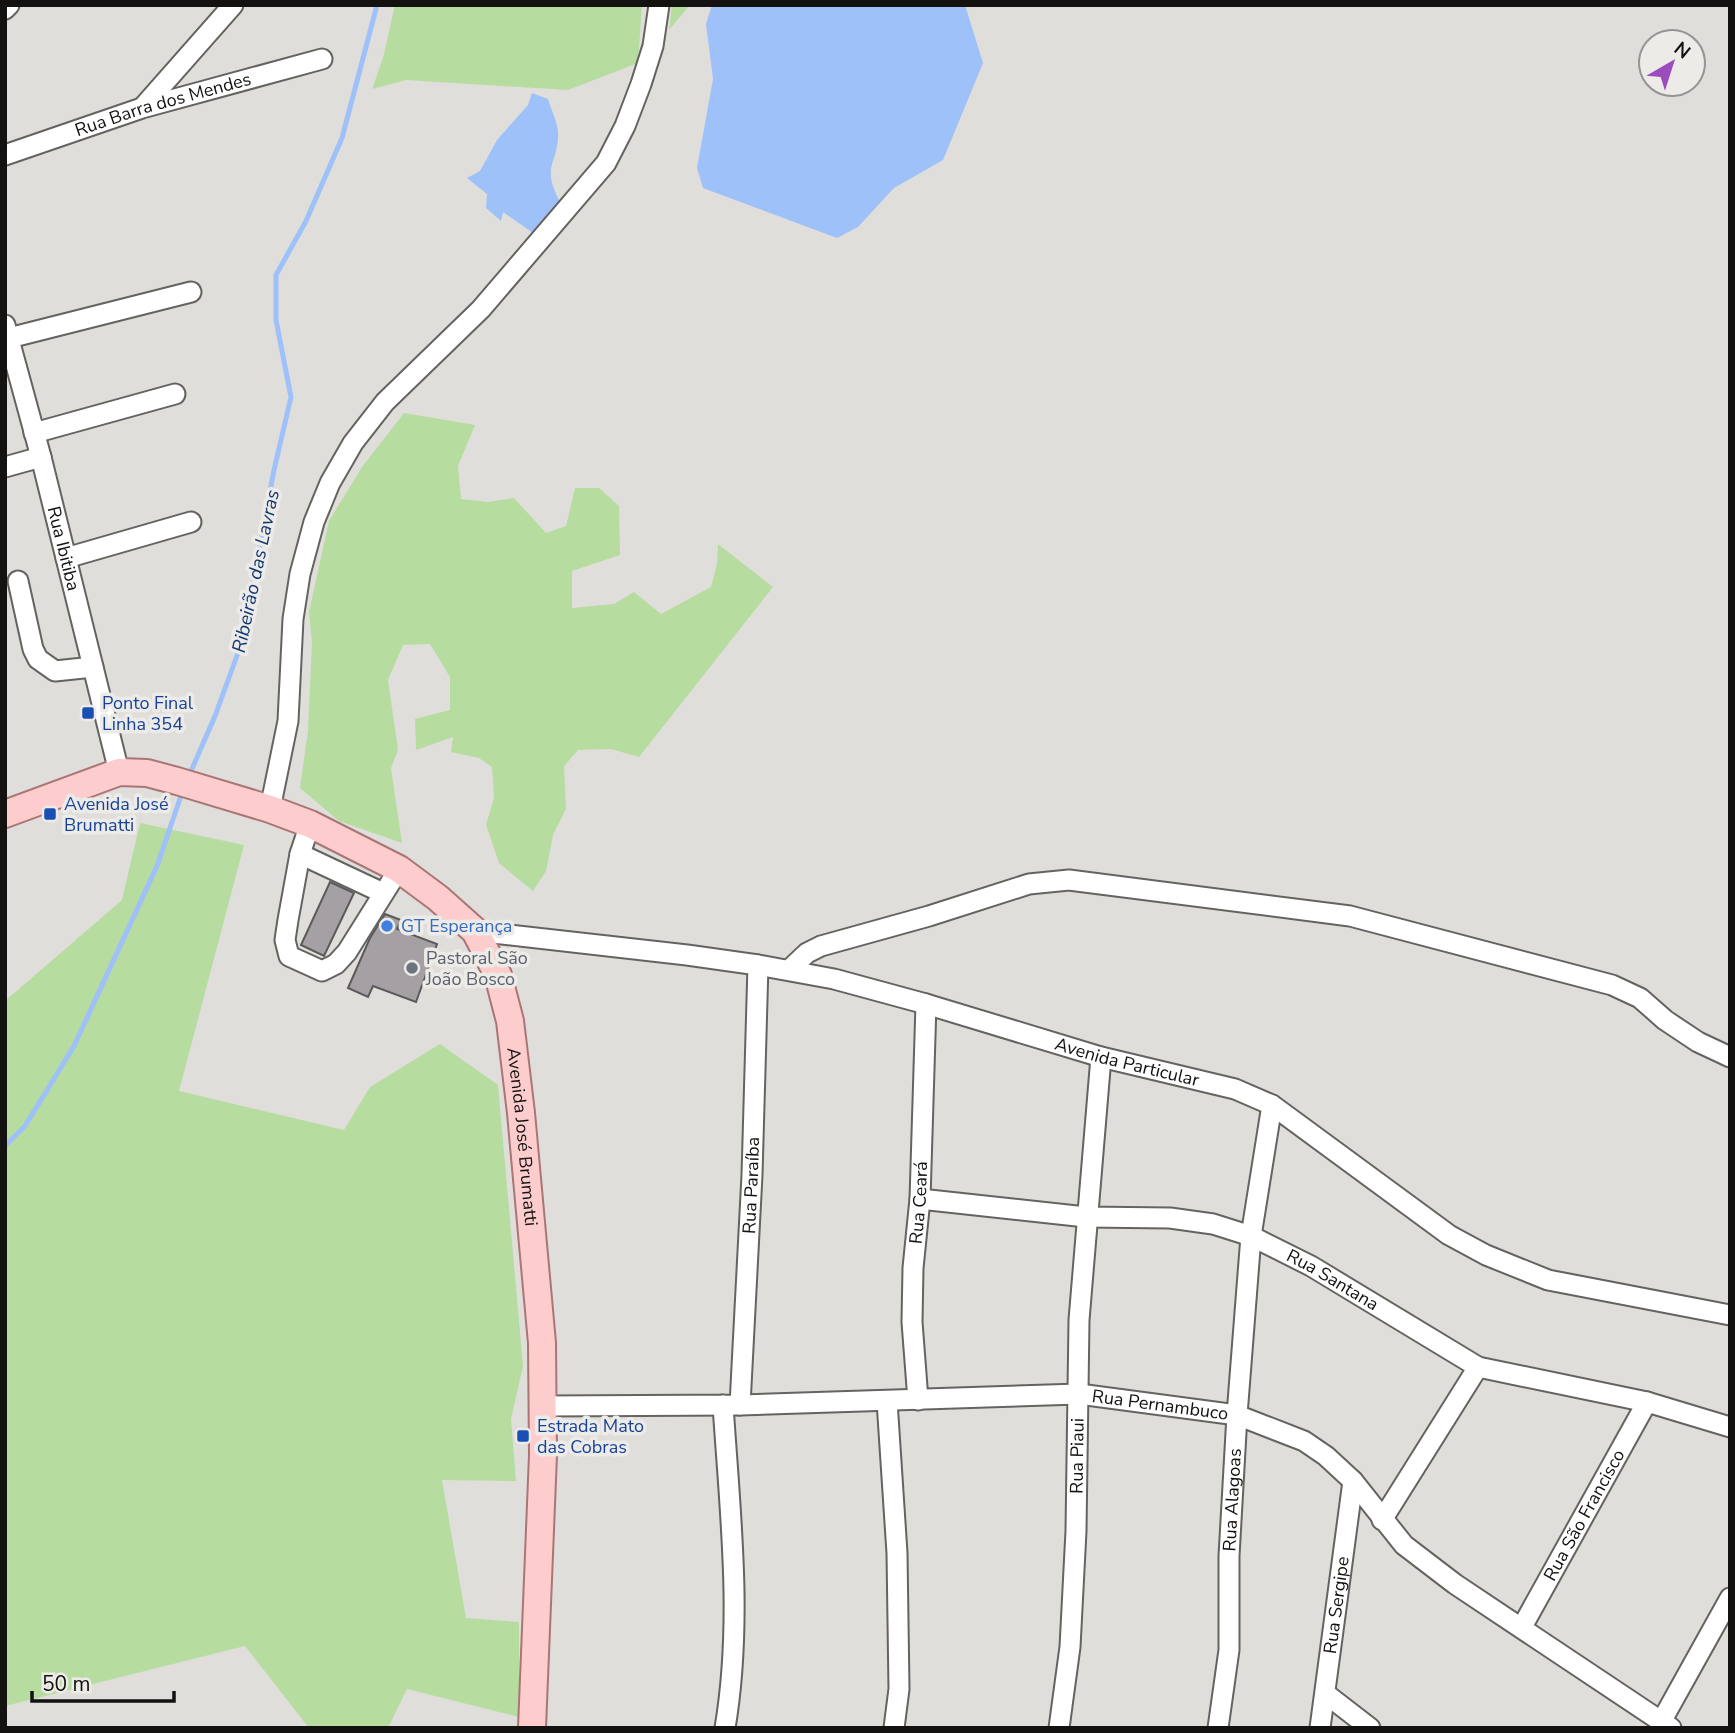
<svg xmlns="http://www.w3.org/2000/svg" width="1735" height="1733" viewBox="0 0 1735 1733" font-family="'Nunito Sans',sans-serif">
<rect width="100%" height="100%" fill="#e0dedb"/>
<g fill="#b6dca0">
<polygon points="395,5 642,5 638,63 568,90 406,80 372,89 383,58"/>
<polygon points="672,5 690,5 669,30"/>
<polygon points="404,413 475,425 458,466 461,499 488,502 514,498 546,533 566,526 575,488 599,488 619,506 620,555 572,571 572,608 614,604 634,592 661,614 711,587 717,564 718,544 773,587 639,757 611,749 578,750 564,766 566,809 553,835 546,871 533,891 499,863 486,825 494,798 492,767 479,758 451,752 453,737 416,750 415,719 450,710 450,677 430,644 403,645 388,680 398,750 391,768 402,843 339,821 300,788 308,731 312,642 309,612 329,521 362,467"/>
<polygon points="140,823 244,845 179,1091 344,1130 370,1087 440,1044 498,1085 523,1366 511,1419 516,1481 442,1480 466,1618 519,1622 519,1717 407,1689 388,1728 309,1728 245,1646 5,1706 5,1001 122,900"/>
</g>
<g fill="#9dc1f8">
<polygon points="712,5 965,5 983,63 943,160 894,188 858,227 837,238 703,188 697,168 713,79 706,24"/>
<path d="M532,93L548,99C551,109 557,121 558,132C559,165 540,164 560,202L533,233L503,212L501,221L486,208L487,194L467,178L480,171L497,140L528,105Z"/>
</g>
<g fill="none" stroke-linecap="round" stroke-linejoin="round">
<g stroke="#9dc1f8" stroke-width="5">
<polyline points="188,778 215,716 242,642 274,470 291,397 276,320 276,275 306,221 342,138 377,5"/>
<polyline points="5,1146 25,1126 74,1046 157,866 183,790"/>
</g>
</g>
<g fill="#a4a0a3" stroke="#5c595b" stroke-width="2">
<polygon points="330,882 354,893 324,956 301,945"/>
<polygon points="385,914 401,920 397,929 437,944 416,1002 373,986 368,997 348,988 370,938"/>
</g>
<g fill="none" stroke-linecap="round" stroke-linejoin="round">
<g stroke="#656360" stroke-width="23">
<g id="minor">
<polyline points="5,9 9,5"/>
<polyline points="143,107 233,5"/>
<path id="s1" d="M5,155L142,108L322,59"/>
<path id="s2" d="M5,325L41,457L119,772"/>
<polyline points="9,338 191,292"/>
<polyline points="34,433 175,394"/>
<polyline points="5,467 41,457"/>
<polyline points="66,558 191,522"/>
<polyline points="18,581 33,649 38,659 55,671 93,667"/>
<polyline points="270,809 288,721 293,619 300,574 314,522 330,483 353,443 385,402 481,309 606,163 625,126 641,84 653,46 659,5"/>
<polyline points="310,824 300,854 288,920 285,940 289,956 322,971 336,964 347,952 399,869"/>
<polyline points="300,854 383,893"/>
<path id="s3" d="M475,931L687,955L758,965L834,979L926,1004L1101,1057L1235,1089L1272,1105L1449,1235L1486,1255L1548,1280L1730,1315"/>
<polyline points="789,970 807,953 821,946 929,916 1029,884 1069,880 1350,916 1612,985 1640,998 1665,1020 1698,1042 1730,1057"/>
<path id="s4" d="M920,1199L1086,1217L1170,1218L1213,1224L1251,1236L1311,1266L1478,1367L1647,1402L1730,1427"/>
<path id="s5" d="M918,1400L912,1322L913,1268L920,1199L926,1004"/>
<polyline points="887,1401 897,1553 899,1689 894,1728"/>
<path d="M723,1405C730,1513 743,1621 725,1728"/>
<path id="s6" d="M740,1405L752,1175L758,965"/>
<path id="s7" d="M543,1406L740,1405L1079,1394L1237,1415L1304,1441L1326,1456L1353,1481L1404,1545L1455,1584L1671,1728"/>
<polyline points="1382,1520 1478,1367"/>
<path id="s8" d="M1522,1627L1647,1402"/>
<polyline points="1326,1694 1370,1728"/>
<polyline points="1661,1722 1730,1598"/>
<path id="s9" d="M1059,1728L1070,1647L1076,1531L1079,1320L1101,1057"/>
<path id="s10" d="M1218,1728L1229,1650V1556L1237,1415L1251,1236L1272,1105"/>
<path id="s11" d="M1320,1728L1353,1481"/>
</g>
</g>
<g stroke="#aa7575" stroke-width="30">
<g id="major">
<path id="s12" d="M5,814L119,772L147,773L177,781L270,809L310,824L399,869L438,898L475,931L498,975L510,1021L521,1113L542,1343L543,1455L532,1728"/>
</g>
</g>
<use href="#minor" stroke="#fff" stroke-width="19"/>
<use href="#major" stroke="#fdcdcd" stroke-width="26"/>
</g>
<g fill="#1a4fb4" stroke="#edebe8" stroke-width="2.5">
<rect x="81" y="706" width="14" height="14" rx="3.5"/>
<rect x="43" y="807" width="14" height="14" rx="3.5"/>
<rect x="516" y="1429" width="14" height="14" rx="3.5"/>
</g>
<circle fill="#3f7fe0" stroke="#edebe8" stroke-width="2.5" cx="387" cy="926" r="7"/>
<circle fill="#6b7280" stroke="#edebe8" stroke-width="2.5" cx="412" cy="968" r="7"/>
<g text-anchor="middle" stroke-width="7" stroke-linejoin="round" paint-order="stroke">
<g font-size="18" fill="#131211" stroke="#edebe8">
<text dy="6" stroke="none"><textPath href="#s1" startOffset="166">Rua Barra dos Mendes</textPath></text>
<text dy="6" stroke="none"><textPath href="#s2" startOffset="231">Rua Ibitiba</textPath></text>
<text dy="6" stroke="none"><textPath href="#s3" startOffset="667">Avenida Particular</textPath></text>
<text dy="6" stroke="none"><textPath href="#s12" startOffset="732">Avenida José Brumatti</textPath></text>
<text dy="6" stroke="none"><textPath href="#s6" startOffset="220">Rua Paraíba</textPath></text>
<text dy="6" stroke="none"><textPath href="#s5" startOffset="198">Rua Ceará</textPath></text>
<text dy="6" stroke="none"><textPath href="#s4" startOffset="427">Rua Santana</textPath></text>
<text dy="6" stroke="none"><textPath href="#s7" startOffset="618">Rua Pernambuco</textPath></text>
<text dy="6" stroke="none"><textPath href="#s9" startOffset="273">Rua Piaui</textPath></text>
<text dy="6" stroke="none"><textPath href="#s10" startOffset="229">Rua Alagoas</textPath></text>
<text dy="6" stroke="none"><textPath href="#s8" startOffset="128">Rua São Francisco</textPath></text>
<text dy="6" stroke="none"><textPath href="#s11" startOffset="124">Rua Sergipe</textPath></text>
</g>
<g font-size="18" fill="#164399" stroke="#edebe8" text-anchor="start">
<text x="102" y="709">Ponto Final<tspan x="102" dy="21">Linha 354</tspan></text>
<text x="64" y="810">Avenida José<tspan x="64" dy="21">Brumatti</tspan></text>
<text x="537" y="1432">Estrada Mato<tspan x="537" dy="21">das Cobras</tspan></text>
</g>
<g font-size="18" fill="#366cbe" stroke="#edebe8" text-anchor="start">
<text x="401" y="932">GT Esperança</text>
</g>
<g font-size="18" fill="#5b616d" stroke="#edebe8" text-anchor="start">
<text x="426" y="964">Pastoral São<tspan x="426" dy="21">João Bosco</tspan></text>
</g>
<g font-size="19" font-style="italic" fill="#0e3671" stroke="#edebe8">
<text transform="translate(255 571) rotate(-78)" y="7">Ribeirão das Lavras</text>
</g>
</g>
<rect width="1735" height="1733" fill="none" stroke="#131211" stroke-width="14"/>
<g transform="translate(1672 63) rotate(39)"><circle r="33" fill="#edebe8" stroke="#969492" stroke-width="2"/>
<path d="M0-5L12 26L0 18L-12 26Z" fill="#9b4dbe"/>
<text y="-10" font-size="19" font-weight="bold" text-anchor="middle" fill="#131211">N</text>
</g>
<path d="M32 1691v10h142v-10" fill="none" stroke="#131211" stroke-width="3.5"/>
<text x="42" y="1691" font-size="21" fill="#131211" stroke="#edebe8" stroke-width="5" paint-order="stroke">50 m</text>
</svg>
